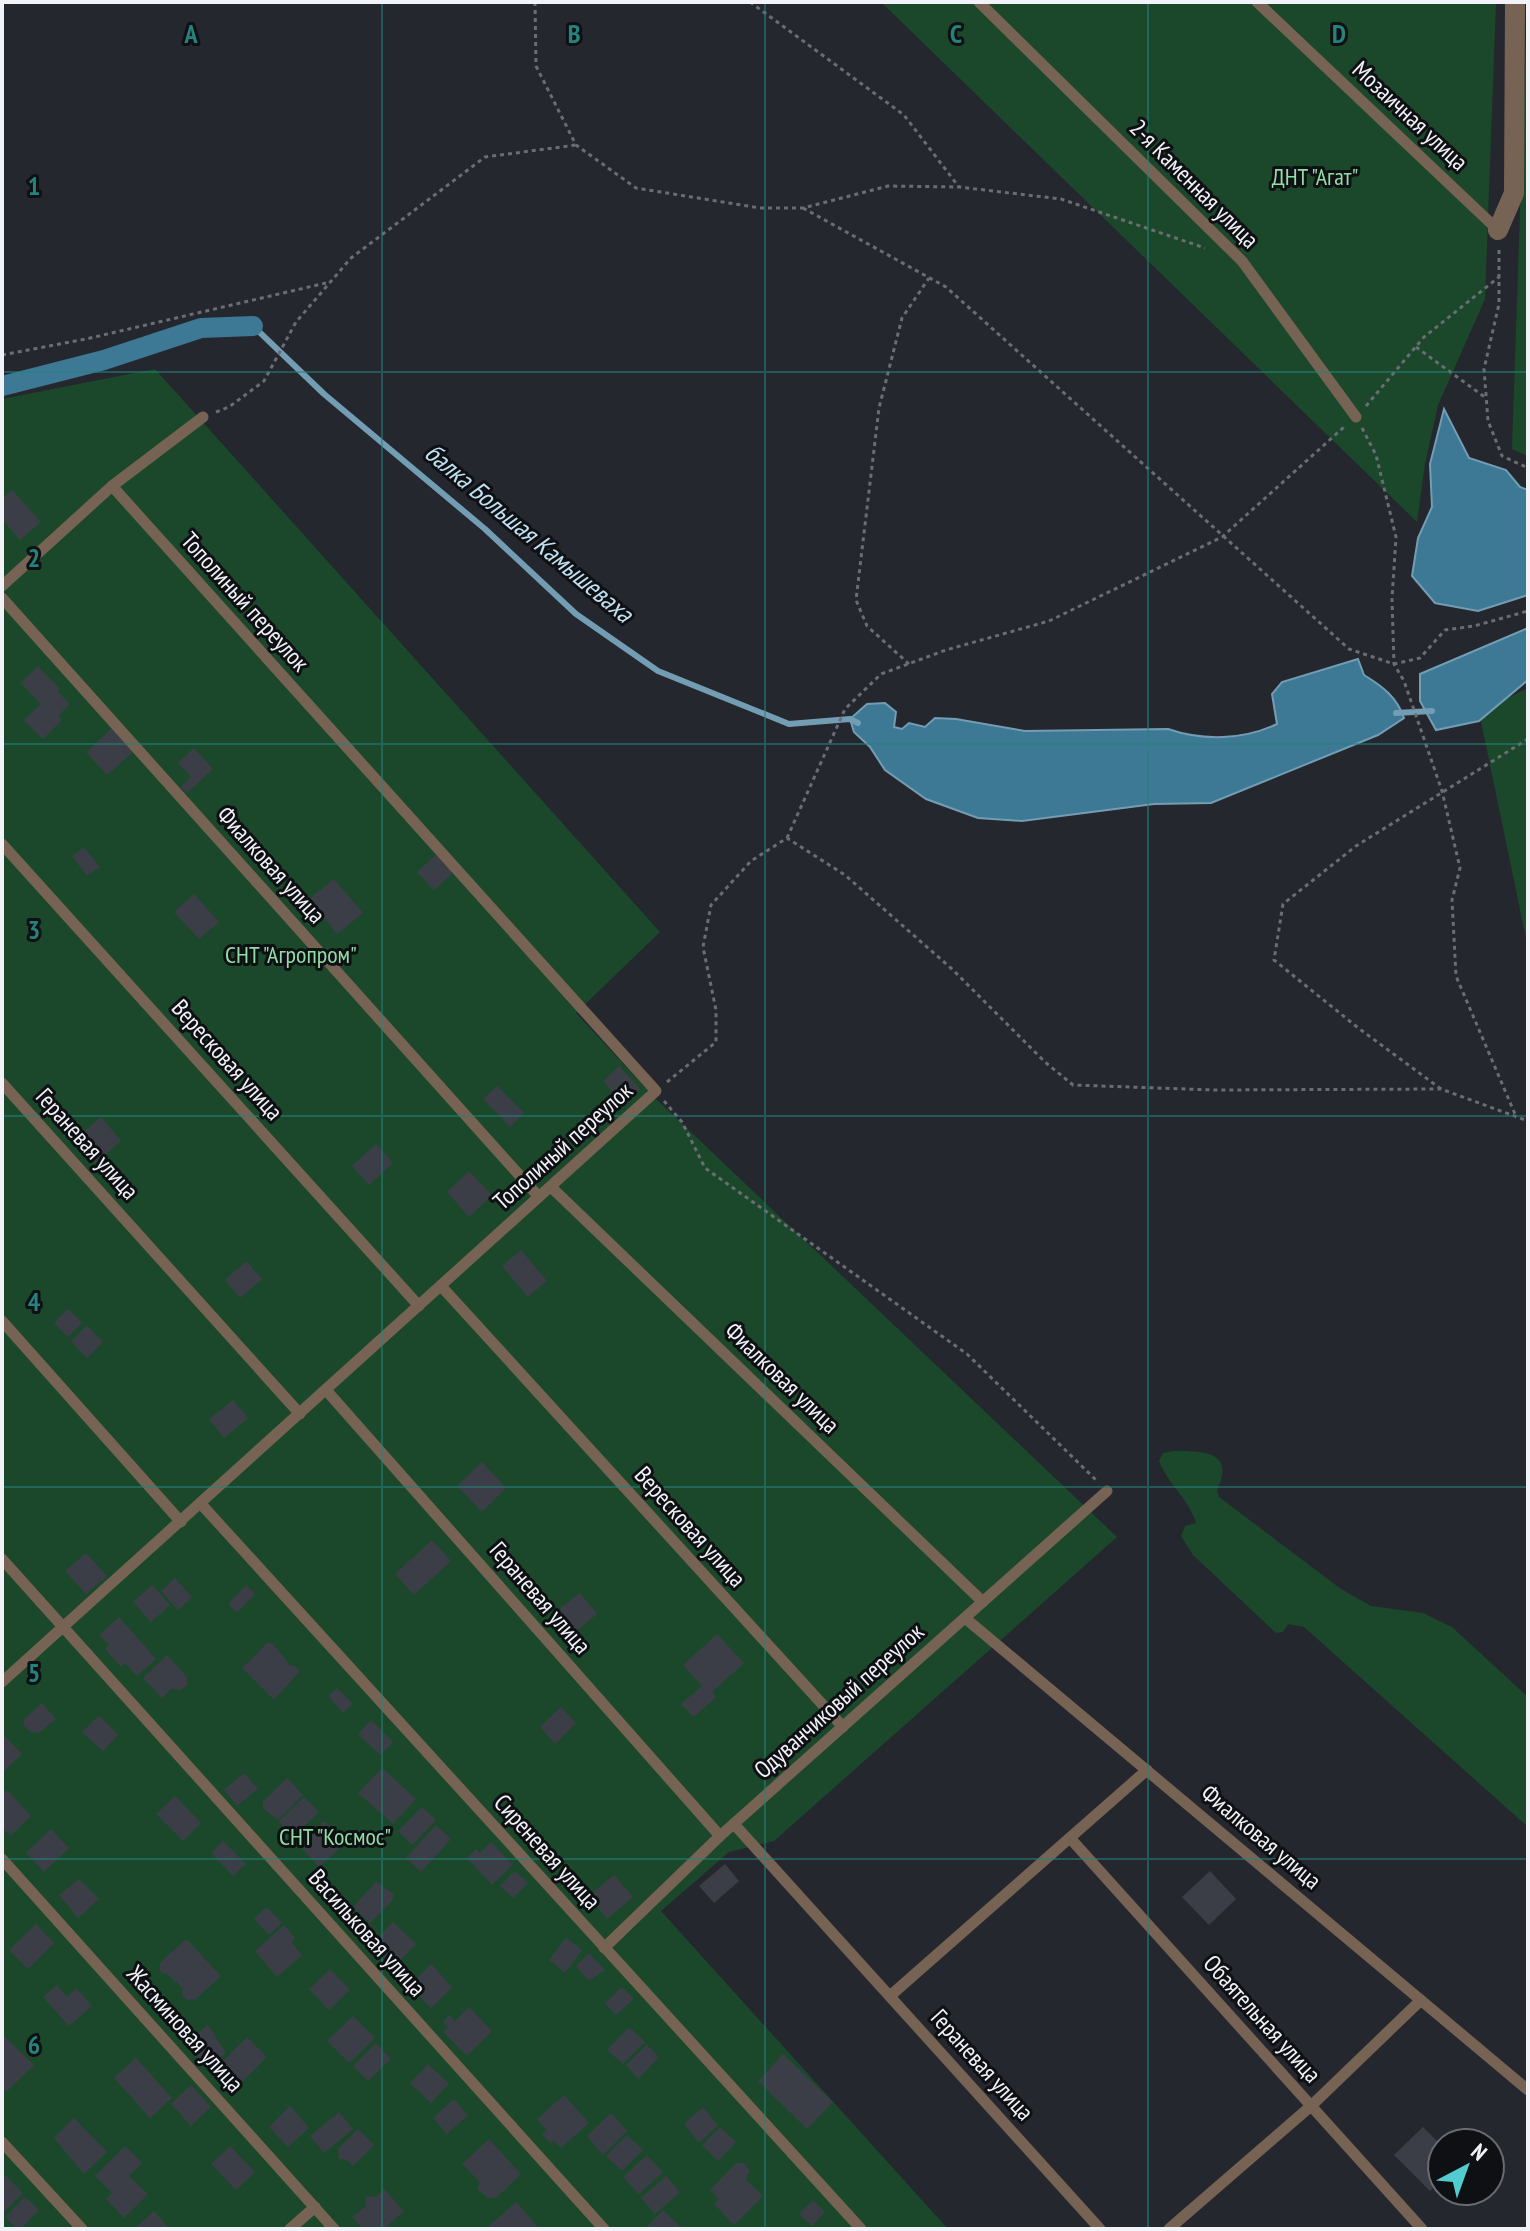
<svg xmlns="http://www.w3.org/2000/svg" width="1530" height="2231" viewBox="0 0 1530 2231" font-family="'PT Sans Narrow',sans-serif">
<rect width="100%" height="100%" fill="#25272f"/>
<g fill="#1b482a">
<polygon points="881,2 1496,2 1485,299 1438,405 1425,464 1417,522"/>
<polygon points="1527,2 1528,2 1528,456 1512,449"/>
<polygon points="155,369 660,932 576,1013 655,1098 1117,1537 774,1841 729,1852 661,1911 948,2229 2,2229 2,399"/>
<polygon points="1528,688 1528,948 1479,712"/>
<path d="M1174,1451C1201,1451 1236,1450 1217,1490L1219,1497L1341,1589L1371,1606L1423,1613L1452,1627L1528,1697V1827L1304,1627L1288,1624L1283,1632L1276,1633L1193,1555L1181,1536L1185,1526L1196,1523C1189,1499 1168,1484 1159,1461L1163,1453Z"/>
</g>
<g fill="#3d7895" stroke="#739db3" stroke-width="2">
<polygon points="1444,409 1469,458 1506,470 1520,487 1528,490 1528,595 1478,611 1435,603 1412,576 1418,538 1432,507 1430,464"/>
<polygon points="1528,628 1528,680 1479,721 1436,730 1420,701 1420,674"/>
<path d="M1358,659L1364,675C1382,686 1397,697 1404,718L1378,735L1211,803L1154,804L1022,821L978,818L926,799L885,770L870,747L854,732L850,719L867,704L885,703L896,712L894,727L902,729L909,723L925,727L935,718L956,719L1025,731L1168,729C1203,741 1243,740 1277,724L1272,694L1282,682Z"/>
</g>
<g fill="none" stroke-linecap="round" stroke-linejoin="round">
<g stroke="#739db3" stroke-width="6">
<polyline points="253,326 324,394 485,529 576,614 658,671 789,724 850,719 858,723"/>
<polyline points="1396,713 1432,711"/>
</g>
<polyline stroke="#3d7895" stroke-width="20" points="2,386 104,360 201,328 253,326"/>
</g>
<g fill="#3b3e46">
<polygon points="12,490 41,522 20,540 2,519 2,499"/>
<polygon points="38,666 60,689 57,691 70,704 58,716 62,720 43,739 24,720 41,704 21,683"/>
<polygon points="112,728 133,752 107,775 86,752"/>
<polygon points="194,748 213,769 187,793 181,787 191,777 178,763"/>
<polygon points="84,847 100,867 87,876 72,856"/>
<polygon points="439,852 455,871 434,890 417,872"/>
<polygon points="334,879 363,913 337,934 309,899"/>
<polygon points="194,894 219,922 199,939 174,912"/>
<polygon points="619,1066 640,1089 623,1104 603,1081"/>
<polygon points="497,1086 524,1113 510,1127 483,1099"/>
<polygon points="101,1117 121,1141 95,1163 75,1139"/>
<polygon points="376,1144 393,1163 369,1185 352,1166"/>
<polygon points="469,1171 492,1195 469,1217 447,1192"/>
<polygon points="521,1250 547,1281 528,1297 502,1266"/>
<polygon points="246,1261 262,1279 240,1298 225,1280"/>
<polygon points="68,1309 82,1323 68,1337 54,1323"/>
<polygon points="87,1325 103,1342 87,1358 71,1341"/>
<polygon points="233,1400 248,1418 224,1438 209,1419"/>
<polygon points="482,1462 506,1488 482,1512 457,1486"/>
<polygon points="432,1540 451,1561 414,1595 395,1574"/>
<polygon points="86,1553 107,1576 86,1594 65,1571"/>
<polygon points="175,1578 192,1597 178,1610 161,1591"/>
<polygon points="152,1585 170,1605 151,1622 133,1602"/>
<polygon points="246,1585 255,1594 237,1613 228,1604"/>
<polygon points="580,1593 597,1614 570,1636 553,1614"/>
<polygon points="119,1617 156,1659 137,1676 125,1663 121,1667 105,1649 109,1645 99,1635"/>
<polygon points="717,1634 744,1663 712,1692 716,1697 694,1717 681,1704 702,1686 683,1665"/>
<polygon points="267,1643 272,1643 291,1666 294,1665 300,1671 274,1700 242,1668"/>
<polygon points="167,1655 187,1677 187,1685 181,1690 171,1689 162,1698 143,1678"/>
<polygon points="337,1688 353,1704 343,1713 328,1696"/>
<polygon points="42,1703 56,1719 40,1732 32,1733 24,1726 24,1719"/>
<polygon points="561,1707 576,1723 555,1744 540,1727"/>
<polygon points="99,1715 118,1735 103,1751 82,1732"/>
<polygon points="371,1720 393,1742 380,1755 358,1734"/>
<polygon points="2,1733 22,1754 2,1773"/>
<polygon points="382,1768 416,1799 393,1824 358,1793"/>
<polygon points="244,1773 258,1789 237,1806 224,1790"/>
<polygon points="287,1778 303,1795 278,1820 263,1808 263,1802"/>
<polygon points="7,1790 31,1816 10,1836 2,1827 2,1794"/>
<polygon points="175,1796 201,1823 183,1841 156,1814"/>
<polygon points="304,1797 319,1812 293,1837 289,1836 279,1821"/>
<polygon points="422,1807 436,1820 412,1845 398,1831"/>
<polygon points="324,1821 344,1844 319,1867 298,1844"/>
<polygon points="436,1825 451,1839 421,1872 406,1858"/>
<polygon points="51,1829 69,1848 44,1872 26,1853"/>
<polygon points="223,1841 246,1864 233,1876 211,1853"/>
<polygon points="491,1842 513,1865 492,1885 467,1858 476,1849 480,1853"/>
<polygon points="725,1864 739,1881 714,1903 699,1886"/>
<polygon points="515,1871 528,1883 513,1898 500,1886"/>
<polygon points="1210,1871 1236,1899 1209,1925 1182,1897"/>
<polygon points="614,1875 633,1897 607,1919 588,1896"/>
<polygon points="79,1879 99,1899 78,1918 59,1895"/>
<polygon points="376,1882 394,1894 392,1901 370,1923 353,1907"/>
<polygon points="266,1907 282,1923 269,1935 254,1919"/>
<polygon points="393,1922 416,1944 394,1967 371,1945"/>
<polygon points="36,1924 54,1943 28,1969 9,1950"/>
<polygon points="284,1925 295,1938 292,1943 302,1955 277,1977 255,1951"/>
<polygon points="566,1938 582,1950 565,1973 549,1960"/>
<polygon points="186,1939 221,1976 196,1999 187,2000 182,1995 183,1988 167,1974 162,1973 159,1968 160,1963"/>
<polygon points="589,1953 605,1970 589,1981 576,1966"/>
<polygon points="431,1964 452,1987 431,2008 410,1986"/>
<polygon points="330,1969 350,1990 329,2010 309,1989"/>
<polygon points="57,1985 67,1997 76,1988 92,2006 69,2026 43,1997"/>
<polygon points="622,1987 634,1999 616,2015 605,2003"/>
<polygon points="469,2007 492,2031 467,2056 443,2032 448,2027 443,2022 449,2015 455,2021"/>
<polygon points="353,2016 375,2038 349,2063 327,2041"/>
<polygon points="208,2025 226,2053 207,2068 189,2047 196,2035"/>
<polygon points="629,2027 645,2042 623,2064 607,2050"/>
<polygon points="2,2034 34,2065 6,2092 2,2089"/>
<polygon points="247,2037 267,2057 242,2082 222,2062"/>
<polygon points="376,2043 391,2059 368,2081 353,2066"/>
<polygon points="647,2045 659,2057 638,2079 626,2065"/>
<polygon points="783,2054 833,2102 807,2129 758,2081"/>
<polygon points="136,2058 172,2098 150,2118 114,2078"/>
<polygon points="428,2064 449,2084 431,2103 410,2083"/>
<polygon points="191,2085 211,2107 191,2126 171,2104"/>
<polygon points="564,2095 589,2123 561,2148 553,2140 550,2143 542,2134 547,2130 537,2119"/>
<polygon points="454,2099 468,2115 447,2134 433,2118"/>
<polygon points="290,2106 309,2128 288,2147 269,2127"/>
<polygon points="703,2107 718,2125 699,2143 684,2124"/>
<polygon points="339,2112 353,2129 324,2153 310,2136"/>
<polygon points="611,2113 627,2131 603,2155 587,2136"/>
<polygon points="74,2118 107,2152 84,2174 54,2138"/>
<polygon points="720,2127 736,2142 718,2161 702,2145"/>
<polygon points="1423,2127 1442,2146 1442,2179 1430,2191 1394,2155"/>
<polygon points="358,2129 374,2145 353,2166 347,2160 339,2159 338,2149"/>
<polygon points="627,2135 643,2150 622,2171 606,2156"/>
<polygon points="489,2139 521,2174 496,2198 488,2198 477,2189 480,2182 462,2164"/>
<polygon points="125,2146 142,2163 129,2176 148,2194 124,2218 106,2199 112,2193 95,2176"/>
<polygon points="230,2146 255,2172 236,2190 211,2164"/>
<polygon points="647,2155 663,2172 639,2194 623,2177"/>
<polygon points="736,2163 744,2163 750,2171 745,2179 763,2196 734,2225 714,2204 719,2199 710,2190"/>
<polygon points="5,2175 23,2193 2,2214 2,2179"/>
<polygon points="666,2176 680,2192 655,2214 641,2198"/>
<polygon points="384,2189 404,2211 384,2229 363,2229 352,2217 366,2206 365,2199 367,2196 376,2197"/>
<polygon points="25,2197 39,2210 21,2229 17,2229 5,2217"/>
<polygon points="813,2200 825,2212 812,2226 799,2214"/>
<polygon points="516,2202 540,2229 491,2229 489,2226"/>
<polygon points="663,2210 683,2229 645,2229"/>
<polygon points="154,2211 170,2229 134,2229"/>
</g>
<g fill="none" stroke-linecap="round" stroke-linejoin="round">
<g stroke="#6b6d74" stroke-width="3" stroke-dasharray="4 4" stroke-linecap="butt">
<polyline points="535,2 536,66 576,145 636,188 760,208 803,208 888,186 959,187 1061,199 1205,248"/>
<polyline points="750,2 904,115 959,187"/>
<polyline points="803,208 946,287 1349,649 1394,664 1420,658 1445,630 1474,626 1528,611"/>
<polyline points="1499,250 1499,304 1484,369 1488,421 1502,456 1528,468"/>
<polyline points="1416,347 1486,398"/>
<polyline points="2,355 86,339 326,283"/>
<polyline points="1366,406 1424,337 1499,277"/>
<polyline points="216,412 229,407 264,381 296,322 351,258 485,157 576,145"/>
<polyline points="1362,428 1376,455 1396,537 1392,599 1394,664 1404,681 1442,791 1460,868 1452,900 1456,976 1515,1114"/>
<polyline points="909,664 867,626 856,600 879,408 902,318 929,278"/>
<polyline points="787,838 845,709 881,674 946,650 1049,621 1222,537 1344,427"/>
<polyline points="667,1082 716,1042 716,1010 703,947 711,905 751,861 787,838 845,875 952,969 1045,1062 1073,1085 1214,1090 1441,1089 1528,1121"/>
<polyline points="1441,1089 1357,1027 1274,960 1283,904 1356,846 1528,739"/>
<polyline points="664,1101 682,1122 705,1168 967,1354 1096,1480"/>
</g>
<g stroke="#776354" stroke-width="11">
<polyline points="979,2 1242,261 1356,417"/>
<polyline points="1257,2 1498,230"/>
<polyline points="2,586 112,486 203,417"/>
<polyline points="2,598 539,1197"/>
<polyline points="2,844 419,1306"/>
<polyline points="2,1083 300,1414"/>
<polyline points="551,1187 983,1602"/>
<polyline points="441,1286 843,1727"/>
<polyline points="2,1321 181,1522"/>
<polyline points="326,1390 720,1836"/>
<polyline points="201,1504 861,2229"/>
<polyline points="2,1559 604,2229"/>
<polyline points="965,1618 1528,2090"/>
<polyline points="2,1682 656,1091 112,486"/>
<polyline points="734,1824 1100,2229"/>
<polyline points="1070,1838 1422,2229"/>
<polyline points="2,1859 334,2229"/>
<polyline points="604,1948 720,1836 1107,1491"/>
<polyline points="890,1996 1147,1770"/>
<polyline points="2,2142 82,2229"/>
<polyline points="290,2229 315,2207"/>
<polyline points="1169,2229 1311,2106 1421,2000"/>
</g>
<polyline stroke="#776354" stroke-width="20" points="1498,230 1514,193 1515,2"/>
</g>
<path fill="none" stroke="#26827c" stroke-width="2" stroke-opacity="0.55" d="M382,2V2229M765,2V2229M1148,2V2229M2,372H1528M2,744H1528M2,1116H1528M2,1487H1528M2,1859H1528"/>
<g text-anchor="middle" stroke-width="6" stroke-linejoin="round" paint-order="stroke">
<g font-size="24" fill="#f1f3f8" stroke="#0f1013">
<text transform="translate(1410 116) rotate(43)" y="8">Мозаичная улица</text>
<text transform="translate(1194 184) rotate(45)" y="8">2-я Каменная улица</text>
<text transform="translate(245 602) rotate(48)" y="8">Тополиный переулок</text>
<text transform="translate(271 865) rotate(48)" y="8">Фиалковая улица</text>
<text transform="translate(227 1060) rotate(48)" y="8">Вересковая улица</text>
<text transform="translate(87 1144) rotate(48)" y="8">Гераневая улица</text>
<text transform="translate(563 1146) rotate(-42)" y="8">Тополиный переулок</text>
<text transform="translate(782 1378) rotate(44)" y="8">Фиалковая улица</text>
<text transform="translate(690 1527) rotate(48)" y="8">Вересковая улица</text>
<text transform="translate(540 1598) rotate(49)" y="8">Гераневая улица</text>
<text transform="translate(839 1701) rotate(-42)" y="8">Одуванчиковый переулок</text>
<text transform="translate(1261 1837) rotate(40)" y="8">Фиалковая улица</text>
<text transform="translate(547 1852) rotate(48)" y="8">Сиреневая улица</text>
<text transform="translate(367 1933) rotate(48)" y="8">Васильковая улица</text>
<text transform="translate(1262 2019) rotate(48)" y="8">Обаятельная улица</text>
<text transform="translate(185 2029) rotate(48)" y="8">Жасминовая улица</text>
<text transform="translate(982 2065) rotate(48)" y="8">Гераневая улица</text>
</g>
<g font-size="24" fill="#92dda6" stroke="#0f1013">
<text x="1315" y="185">ДНТ "Агат"</text>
<text x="291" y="963">СНТ "Агропром"</text>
<text x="335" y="1845">СНТ "Космос"</text>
</g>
<g font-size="26" font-style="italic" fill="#c1e1f3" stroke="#0f1013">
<text transform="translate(529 533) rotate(40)" y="9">балка Большая Камышеваха</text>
</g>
</g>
<g font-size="26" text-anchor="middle" font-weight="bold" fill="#26827c" stroke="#0f1013" stroke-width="6" stroke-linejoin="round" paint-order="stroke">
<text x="191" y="43">A</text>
<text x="574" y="43">B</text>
<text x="956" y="43">C</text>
<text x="1339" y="43">D</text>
<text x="34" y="195">1</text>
<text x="34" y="567">2</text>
<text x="34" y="939">3</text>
<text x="34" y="1311">4</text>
<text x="34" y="1682">5</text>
<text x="34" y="2054">6</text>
</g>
<rect width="1530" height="2231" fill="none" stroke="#f1f3f8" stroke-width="8"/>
<g transform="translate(1466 2167) rotate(41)"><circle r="38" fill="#0f1013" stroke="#696b6f" stroke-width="2"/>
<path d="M0-6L14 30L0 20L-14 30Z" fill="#52cdcf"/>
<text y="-12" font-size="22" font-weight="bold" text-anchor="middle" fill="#f1f3f8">N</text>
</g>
</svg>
